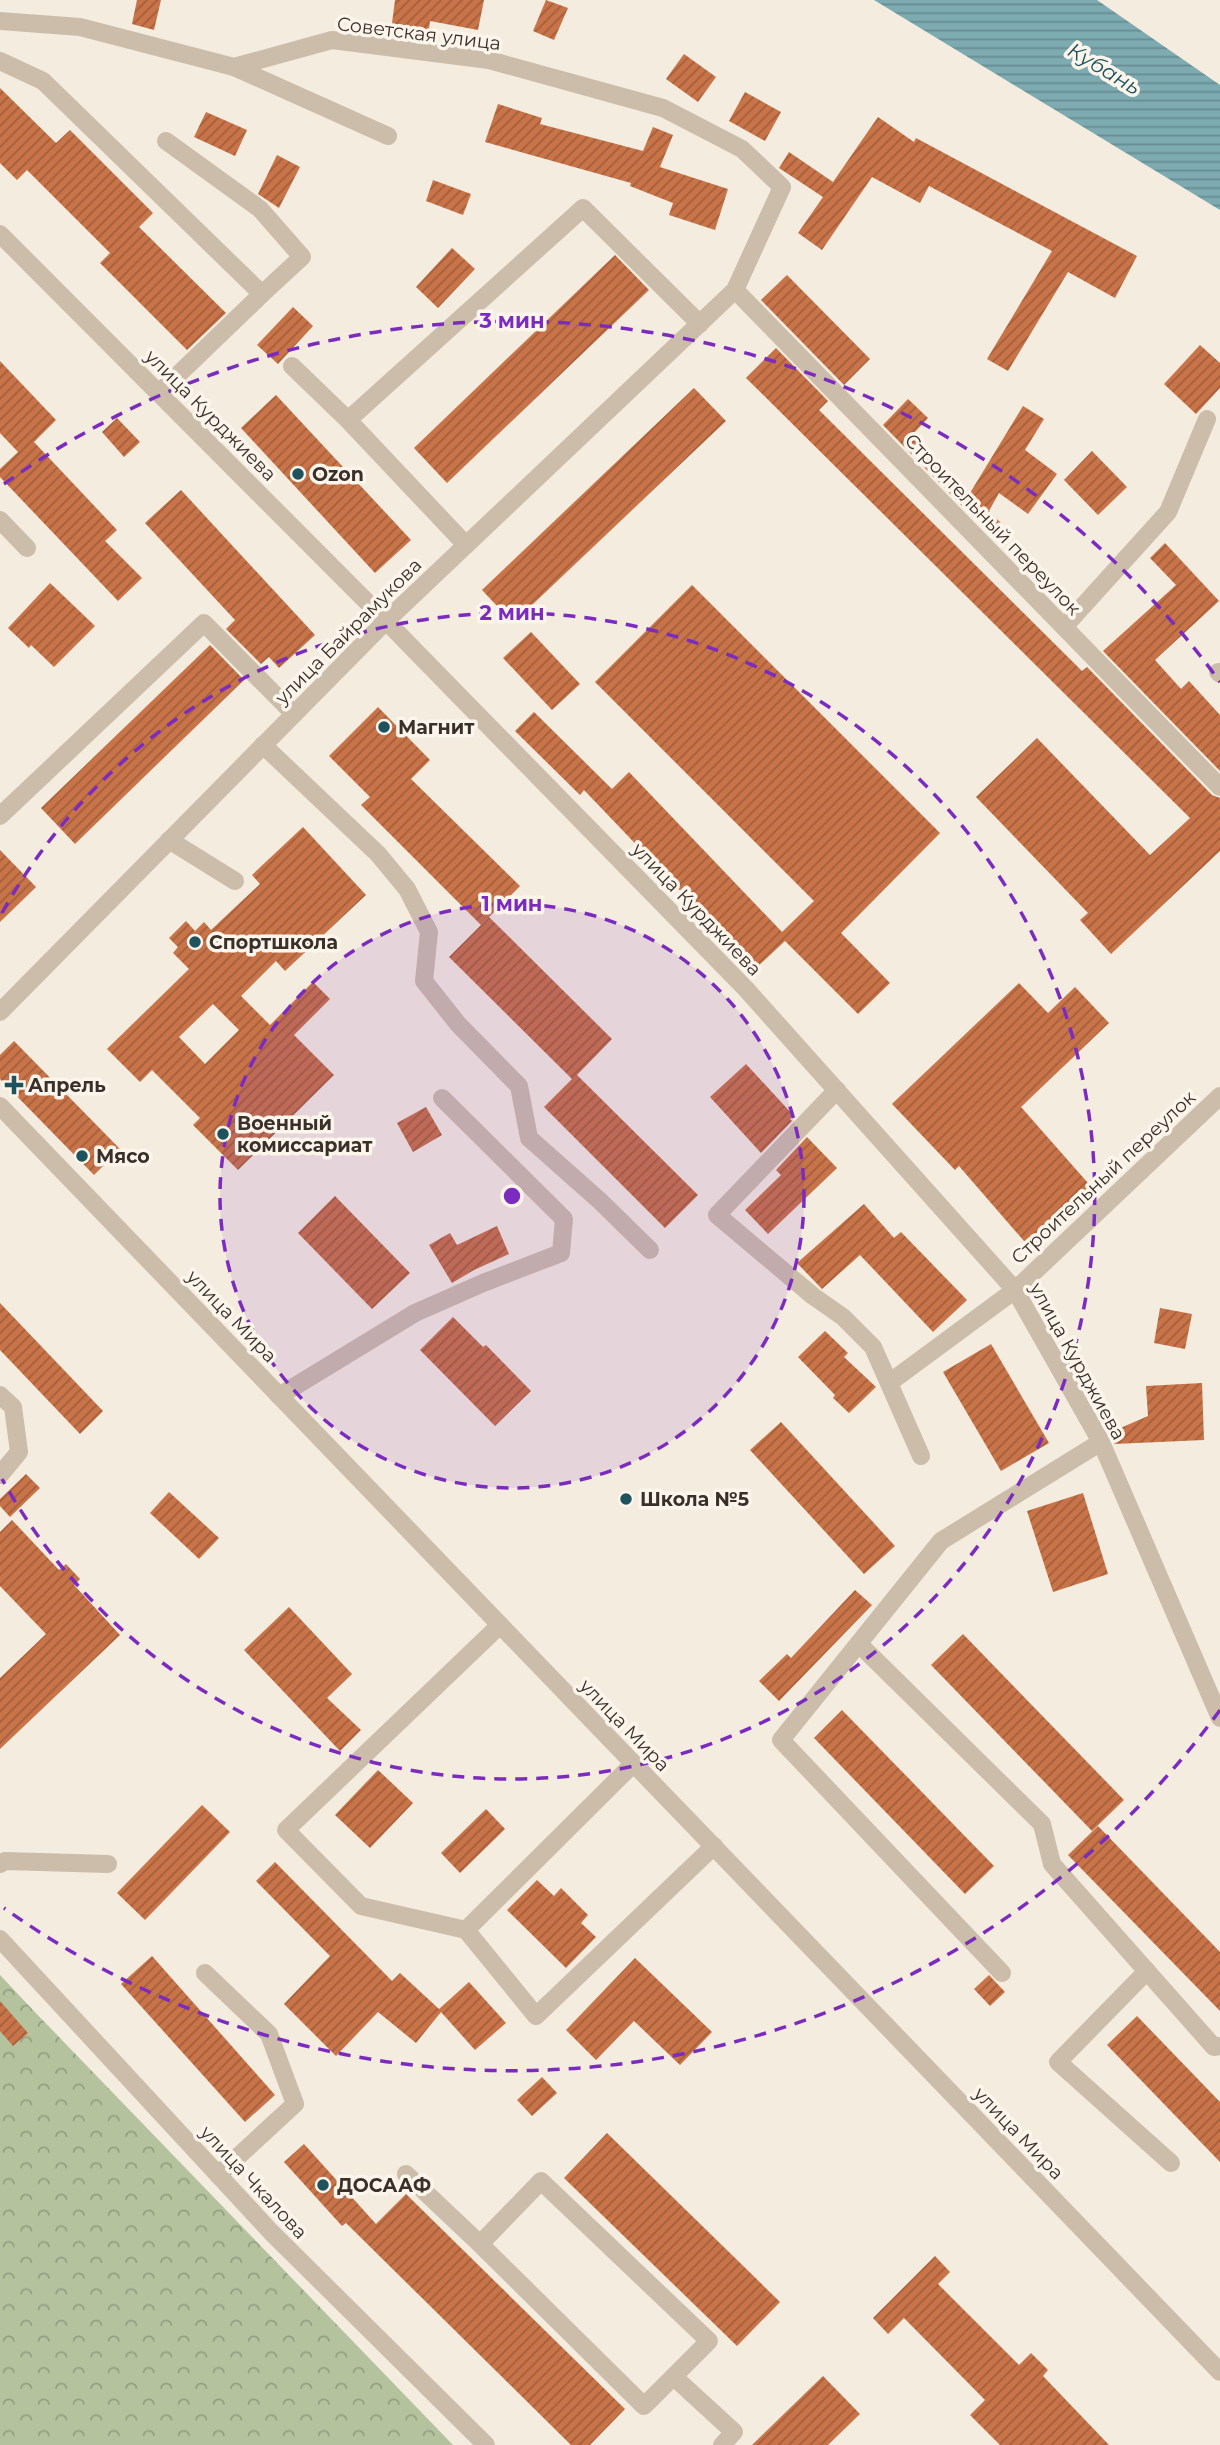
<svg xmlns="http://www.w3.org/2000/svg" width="1220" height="2445" viewBox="0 0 1220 2445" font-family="Montserrat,sans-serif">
<defs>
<pattern id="forest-crowns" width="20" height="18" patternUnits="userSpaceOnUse" patternTransform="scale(1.75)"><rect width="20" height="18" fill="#b4c39e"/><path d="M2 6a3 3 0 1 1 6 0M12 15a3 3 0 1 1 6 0" fill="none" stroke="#939f81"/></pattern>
<pattern id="water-rules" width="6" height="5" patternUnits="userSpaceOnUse" patternTransform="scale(1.75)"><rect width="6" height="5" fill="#7dabb1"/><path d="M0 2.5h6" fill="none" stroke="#678c90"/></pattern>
<pattern id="building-hatch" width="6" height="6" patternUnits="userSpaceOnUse" patternTransform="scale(1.75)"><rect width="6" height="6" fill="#c87348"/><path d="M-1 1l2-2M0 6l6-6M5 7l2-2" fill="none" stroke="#a35f3c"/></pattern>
</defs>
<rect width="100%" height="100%" fill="#f4ecdf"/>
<polygon fill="url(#forest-crowns)" points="0,1975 31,2008 453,2445 0,2445"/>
<polygon fill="url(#water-rules)" points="874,0 1097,0 1220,85 1220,210"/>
<g fill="url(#building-hatch)" fill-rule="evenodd">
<polygon points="137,0 161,0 154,30 132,24"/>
<polygon points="395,0 484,0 478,30 430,21 428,35 391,31"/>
<polygon points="546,0 568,8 554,40 533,31"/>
<polygon points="684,54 716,77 698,102 666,79"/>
<polygon points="0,88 56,143 70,130 153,213 139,227 226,313 187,350 100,263 110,253 27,170 17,180 0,163"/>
<polygon points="745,92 781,112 765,141 729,121"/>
<polygon points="498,104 542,118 540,124 643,151 653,127 673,135 660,167 728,189 715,230 669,215 673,203 630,186 631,183 485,142"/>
<polygon points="206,112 247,130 235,156 194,137"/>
<polygon points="878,117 914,142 916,138 1137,256 1115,298 1068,272 1008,371 987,359 1052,251 929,186 920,203 872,177 822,250 798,233 823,197 779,168 789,152 833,182"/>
<polygon points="277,155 300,167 279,208 258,194"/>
<polygon points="433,180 471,194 463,215 426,201"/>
<polygon points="452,248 475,269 438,308 416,287"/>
<polygon points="615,255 649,290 447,483 414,448"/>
<polygon points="787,275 870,359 844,385 761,300"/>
<polygon points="293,307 313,326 278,364 257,345"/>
<polygon points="1200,345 1220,363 1220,388 1196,414 1164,384"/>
<polygon points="776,348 828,401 819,410 1082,671 1087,667 1212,795 1220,798 1220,851 1111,954 1080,920 1088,913 976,797 1037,738 1150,855 1190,818 746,378"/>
<polygon points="0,361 56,420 34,442 117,530 105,541 142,578 118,601 0,477 0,469 18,452 0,433"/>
<polygon points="694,388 726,421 513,623 482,590"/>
<polygon points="276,395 411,540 375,573 241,428"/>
<polygon points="908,399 928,418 911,436 970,493 1023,406 1044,419 1025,450 1057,474 1028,514 999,493 989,511 1001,523 996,529 968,512 883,425"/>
<polygon points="117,418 140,442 124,457 102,432"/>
<polygon points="1092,451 1127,487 1098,515 1064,480"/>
<polygon points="181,490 315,635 279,668 269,657 261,664 226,629 235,620 145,523"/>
<polygon points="1165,543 1219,601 1155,660 1181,689 1189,681 1220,715 1220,771 1103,651 1176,585 1150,558"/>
<polygon points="50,583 95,626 54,667 31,645 29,648 8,628"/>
<polygon points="692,585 940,833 841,933 890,983 858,1014 785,941 755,969 584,790 580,795 515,731 534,712 612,789 629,772 782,932 814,901 595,682"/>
<polygon points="531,632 580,684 552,710 503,658"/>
<polygon points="210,645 244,680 75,844 41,808"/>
<polygon points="378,707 430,760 411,779 520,886 481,925 361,805 370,797 329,756"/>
<path d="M303,827L366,895L285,971L276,961L241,996L270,1025L313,982L330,999L294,1035L334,1075L238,1170L193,1125L200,1118L152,1070L140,1082L107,1049L189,969L173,953L178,947L169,938L186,921L195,931L204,922L211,930L260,884L252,875ZM213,1004L239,1030L205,1064L179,1037Z"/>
<polygon points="0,850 36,887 0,922"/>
<polygon points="489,917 612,1039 577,1075 698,1195 665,1228 544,1107 572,1079 449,957"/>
<polygon points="1019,983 1048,1013 1075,987 1109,1023 1021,1107 1095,1191 1030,1248 959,1166 955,1170 892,1104"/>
<polygon points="14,1041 120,1149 94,1175 0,1079 0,1055"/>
<polygon points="746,1064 794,1116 790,1119 792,1121 761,1153 710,1097"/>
<polygon points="426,1107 442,1135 413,1152 397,1123"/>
<polygon points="807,1137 837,1168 768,1234 745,1210 781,1175 776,1170"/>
<polygon points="335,1196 410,1273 372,1309 298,1233"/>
<polygon points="864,1204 894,1238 901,1232 967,1300 933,1332 860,1255 822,1289 797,1263"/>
<polygon points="497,1226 509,1254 474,1270 452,1283 429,1245 450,1233 457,1245"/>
<polygon points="0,1303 103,1411 80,1434 0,1350"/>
<polygon points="1160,1308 1192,1314 1185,1349 1154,1343"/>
<polygon points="453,1317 483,1347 486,1345 531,1391 495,1426 420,1350"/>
<polygon points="825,1331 848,1353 844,1357 876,1387 849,1413 833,1398 835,1395 798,1357"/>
<polygon points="991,1344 1049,1443 1001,1471 943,1372"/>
<polygon points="1202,1383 1204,1440 1114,1444 1109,1433 1148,1416 1146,1386"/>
<polygon points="781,1422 895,1546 864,1574 750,1450"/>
<polygon points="26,1474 40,1488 10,1517 0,1506 0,1499"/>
<polygon points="169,1492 219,1538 199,1559 150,1513"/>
<polygon points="1083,1493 1108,1574 1053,1592 1027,1511"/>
<polygon points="12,1520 59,1570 66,1564 80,1579 74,1585 120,1635 0,1749 0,1678 46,1634 0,1586 0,1532"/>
<polygon points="855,1590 872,1605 779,1701 759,1681 787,1654 791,1658"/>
<polygon points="289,1607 352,1674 327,1698 361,1730 340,1751 244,1650"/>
<polygon points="963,1634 1124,1800 1092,1831 931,1665"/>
<polygon points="842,1710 994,1866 965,1894 814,1738"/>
<polygon points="378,1770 413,1803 370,1848 335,1815"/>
<polygon points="202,1805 230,1832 145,1920 117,1893"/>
<polygon points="486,1809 505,1829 460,1873 441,1853"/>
<polygon points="1098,1826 1220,1952 1220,2011 1068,1855"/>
<polygon points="275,1862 392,1981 400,1973 439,2009 469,1982 506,2023 475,2050 441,2012 416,2043 378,2012 336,2056 284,2004 330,1956 256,1881"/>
<polygon points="537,1880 554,1896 561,1888 588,1915 581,1923 596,1937 566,1968 507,1910"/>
<polygon points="152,1956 275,2095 245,2122 121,1984"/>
<polygon points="635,1958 712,2032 680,2065 634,2021 596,2060 566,2030"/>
<polygon points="989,1975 1005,1992 990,2006 974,1989"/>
<polygon points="0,2001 28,2033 13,2046 0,2031"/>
<polygon points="1137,2016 1220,2102 1220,2162 1107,2045"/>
<polygon points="542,2077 557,2093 532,2116 517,2100"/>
<polygon points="607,2133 780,2302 737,2346 564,2178"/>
<polygon points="304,2144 376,2224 406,2194 625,2409 590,2445 571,2445 346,2223 342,2226 284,2162"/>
<polygon points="935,2256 950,2272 938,2284 1019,2365 1031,2353 1048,2370 1043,2376 1109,2445 1000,2445 970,2415 985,2400 904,2318 888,2334 873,2318"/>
<polygon points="823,2376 860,2414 828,2445 752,2445"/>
</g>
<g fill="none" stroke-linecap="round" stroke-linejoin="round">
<g stroke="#ccbdaa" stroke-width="18">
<polyline points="0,21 80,27 234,67 332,40 489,60 663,108 742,149 782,187 735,290 386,621 0,1012"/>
<polyline points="0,61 43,81 262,294 159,393"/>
<polyline points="234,67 388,136"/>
<polyline points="166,141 260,209 302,257 262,294"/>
<polyline points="0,234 386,621 746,989 1015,1290 1101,1442 1220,1718"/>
<polyline points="735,290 1220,787"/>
<polyline points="292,366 348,420"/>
<polyline points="0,520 27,548"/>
<polyline points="466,545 348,420 583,208 700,324"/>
<polyline points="1064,627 1168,512 1207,419"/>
<polyline points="1218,672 1220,674"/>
<polyline points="263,745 378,854 407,889 429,932 424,981 458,1024 519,1086 529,1138 600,1201 650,1250"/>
<polyline points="0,816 204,623 294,714"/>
<polyline points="169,840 235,881"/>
<polyline points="837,1090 717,1215 813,1296 843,1317 873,1347 921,1456"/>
<polyline points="0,1106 1220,2372"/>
<polyline points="889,1383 1015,1290 1220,1096"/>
<polyline points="0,1395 13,1407 19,1452 0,1475"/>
<polyline points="279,1396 415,1313 483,1283 561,1253 564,1219 442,1098"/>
<polyline points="859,1644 1042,1824 1052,1864 1214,2047 1220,2046"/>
<polyline points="633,1764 466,1930 536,2016 714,1846"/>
<polyline points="0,1864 5,1861 108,1864"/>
<polyline points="466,1930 361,1906 286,1830 499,1626"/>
<polyline points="0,1939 271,2232 486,2445"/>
<polyline points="1147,1971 1058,2062 1171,2163"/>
<polyline points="205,1973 269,2034 295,2104 218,2175"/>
<polyline points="1002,1973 781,1740 941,1541 1101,1442"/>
<polyline points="406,2174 480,2244"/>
<polygon points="541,2181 709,2341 644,2406 480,2244"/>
<polyline points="674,2377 734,2432 722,2445"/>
</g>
</g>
<circle cx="512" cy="1196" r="292" fill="#7b2cbf" fill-opacity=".12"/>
<g fill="none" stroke="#7b2cbf" stroke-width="3.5" stroke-dasharray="12 9">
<circle cx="512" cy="1196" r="292"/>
<path d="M2 913A583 583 0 1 1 2 1479"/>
<path d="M1220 1710A875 875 0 0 1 4 1908M4 484A875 875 0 0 1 1220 682"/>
</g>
<g fill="#1e535d" stroke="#fbf5ec" stroke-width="2.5">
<circle cx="298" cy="474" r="7"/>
<circle cx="384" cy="727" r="7"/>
<circle cx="195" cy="942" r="7"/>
<path d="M10.5 1074.5h7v7h7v7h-7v7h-7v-7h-7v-7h7z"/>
<circle cx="223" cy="1134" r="7"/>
<circle cx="82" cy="1156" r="7"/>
<circle cx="626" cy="1499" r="7"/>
<circle cx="323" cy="2185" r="7"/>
</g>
<g text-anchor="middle" stroke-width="7" stroke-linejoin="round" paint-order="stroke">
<g font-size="19" fill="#3a302a" stroke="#fbf5ec">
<text transform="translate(419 33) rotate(7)" y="7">Советская улица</text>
<text transform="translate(211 415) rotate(45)" y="7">улица Курджиева</text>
<text transform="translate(993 524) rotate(46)" y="7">Строительный переулок</text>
<text transform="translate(348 631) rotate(-45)" y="7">улица Байрамукова</text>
<text transform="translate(697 909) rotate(46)" y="7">улица Курджиева</text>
<text transform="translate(1103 1177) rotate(-43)" y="7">Строительный переулок</text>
<text transform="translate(232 1316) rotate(46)" y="7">улица Мира</text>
<text transform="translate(1078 1361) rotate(61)" y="7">улица Курджиева</text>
<text transform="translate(625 1725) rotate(46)" y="7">улица Мира</text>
<text transform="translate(1019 2133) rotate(46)" y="7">улица Мира</text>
<text transform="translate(254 2182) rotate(47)" y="7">улица Чкалова</text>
</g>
<g font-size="19" font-weight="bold" fill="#3a302a" stroke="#fbf5ec" text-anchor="start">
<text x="312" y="481">Ozon</text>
<text x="398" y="734">Магнит</text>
<text x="209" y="949">Спортшкола</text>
<text x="28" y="1092">Апрель</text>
<text x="237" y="1130">Военный<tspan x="237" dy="22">комиссариат</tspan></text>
<text x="96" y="1163">Мясо</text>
<text x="640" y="1506">Школа №5</text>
<text x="337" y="2192">ДОСААФ</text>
</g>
<g font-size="21" font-style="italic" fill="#1e535d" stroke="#fbf5ec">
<text transform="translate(1104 69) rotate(31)" y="7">Кубань</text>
</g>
</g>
<circle cx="512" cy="1196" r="10" fill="#7b2cbf" stroke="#fbf5ec" stroke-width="3.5"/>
<g font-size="21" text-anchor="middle" font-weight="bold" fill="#7b2cbf" stroke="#fbf5ec" stroke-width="7" stroke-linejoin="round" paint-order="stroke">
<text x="512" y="328">3 мин</text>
<text x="512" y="620">2 мин</text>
<text x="512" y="911">1 мин</text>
</g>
</svg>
